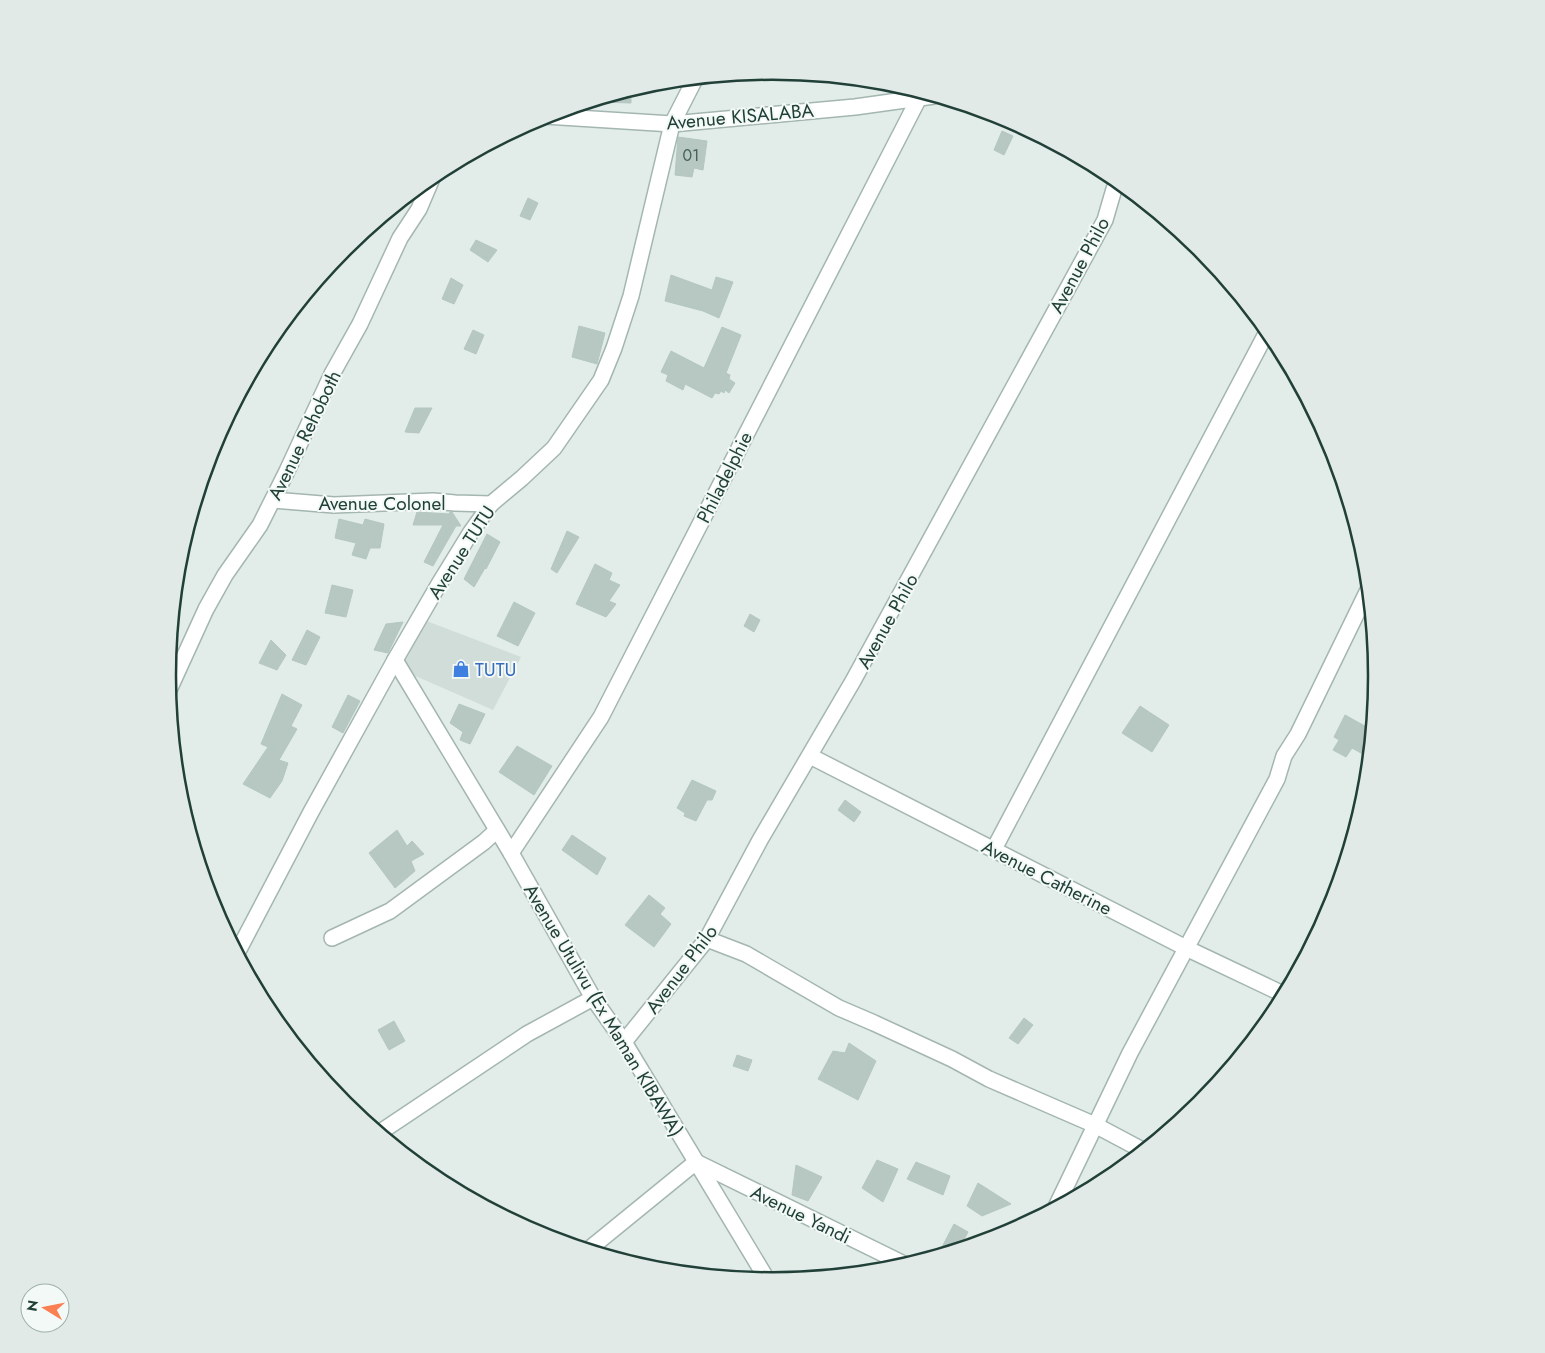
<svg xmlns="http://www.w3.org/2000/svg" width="1545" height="1353" viewBox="0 0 1545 1353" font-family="Jost,sans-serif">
<rect width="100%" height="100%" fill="#e2ede9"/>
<polygon fill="#d0ddd8" points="424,620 521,657 493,710 411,674 402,664"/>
<g fill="#b7c8c2" stroke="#b4c7c0">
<polygon points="631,90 631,103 599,102 598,100"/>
<polygon points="1002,131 1013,136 1004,155 994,150"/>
<polygon points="678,137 707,141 703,170 694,168 692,177 675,175"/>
<polygon points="528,198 538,203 530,220 520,216"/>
<polygon points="476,240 497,250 488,262 470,250"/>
<polygon points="671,275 712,290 716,277 733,282 719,318 703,311 665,301"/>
<polygon points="451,278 463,285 454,304 442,299"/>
<polygon points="579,326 605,333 597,364 572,357"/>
<polygon points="722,327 741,335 726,373 730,375 729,379 735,383 729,393 725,390 724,393 721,391 719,394 715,393 712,398 685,384 683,390 666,381 668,375 661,372 671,351 704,368"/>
<polygon points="473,330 484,335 476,354 464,349"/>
<polygon points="415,408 432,408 419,433 405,432"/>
<polygon points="417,512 449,514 450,512 452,512 461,526 456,526 433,566 424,562 443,525 413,525"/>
<polygon points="339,519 363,525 365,519 384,524 380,548 370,548 366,559 352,555 356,543 335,538"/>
<polygon points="567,531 579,537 557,573 551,569"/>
<polygon points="487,534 500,542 486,569 485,568 474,587 464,579"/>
<polygon points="595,564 612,573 609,580 620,585 609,601 616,604 606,617 576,604"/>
<polygon points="332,585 353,590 346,617 325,613"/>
<polygon points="514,602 535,613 518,646 497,636"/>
<polygon points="750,614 760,620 754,632 744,626"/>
<polygon points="403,622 388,653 374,650 386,624"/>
<polygon points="307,630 320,637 306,665 292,660"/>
<polygon points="271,640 286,655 277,670 259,663"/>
<polygon points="282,694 302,705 291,726 297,729 279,760 288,763 282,781 270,798 243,784 268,747 261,744"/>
<polygon points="348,695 360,701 343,733 332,727"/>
<polygon points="459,704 485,714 470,744 460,740 463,732 450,723"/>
<polygon points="1140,706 1169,725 1152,752 1122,733"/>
<polygon points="1345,715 1372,730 1370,758 1352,748 1346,757 1333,750 1339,740 1334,737"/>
<polygon points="517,746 552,766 534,795 499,772"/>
<polygon points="692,780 716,791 712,800 707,800 696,821 684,816 685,813 677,808"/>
<polygon points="845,800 861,812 854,822 838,810"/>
<polygon points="397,830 407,846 412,841 424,854 411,861 415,871 395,888 369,853"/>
<polygon points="572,835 606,858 597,875 562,850"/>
<polygon points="649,895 665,908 660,914 671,924 654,947 625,925"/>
<polygon points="1024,1018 1033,1025 1018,1044 1009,1038"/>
<polygon points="394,1021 405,1041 389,1050 378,1030"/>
<polygon points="849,1043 876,1061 858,1100 818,1079 833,1051 845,1053"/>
<polygon points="737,1055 752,1060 748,1071 733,1066"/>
<polygon points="877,1160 898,1169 883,1202 862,1188"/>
<polygon points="916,1162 950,1176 943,1195 907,1179"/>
<polygon points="796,1165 822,1177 808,1201 792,1195"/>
<polygon points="978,1183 1011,1204 982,1216 967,1206"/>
<polygon points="954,1224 968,1232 959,1249 947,1253 941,1249"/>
</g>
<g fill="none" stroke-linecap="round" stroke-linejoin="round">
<g stroke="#a4b6b0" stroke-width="18">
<g id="minor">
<polyline points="273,500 334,505 433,501 455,503 491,504"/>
<polyline points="169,690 206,609 225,575 260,525 287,471 332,374 360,324 400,238 419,209 433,176"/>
<polyline points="810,756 1188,949 1285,995"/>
<polyline points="994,849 1268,330"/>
<polyline points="511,853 601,717 922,92"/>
<polyline points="332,938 390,911 484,842 497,830"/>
<polyline points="707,939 746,954 839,1008 874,1023 952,1059 989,1079 1095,1125 1144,1151"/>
<polyline points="237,953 311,812 395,660 439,584 471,532 491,504 522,478 554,448 601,380 614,348 631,296 672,124 695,79"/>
<polyline points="624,1042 707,939 760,840 853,681 1105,220 1114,189 1118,181"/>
<polyline points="379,1133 527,1034 593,998"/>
<polyline points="1055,1209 1130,1053 1277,779 1284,756 1298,734 1369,588"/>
<polyline points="588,1250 696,1162 906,1265"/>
</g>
</g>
<g stroke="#a4b6b0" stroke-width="18">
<g id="tertiary">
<polyline points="545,116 672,124 855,107 934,96"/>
<polyline points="395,660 511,853 593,998 624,1042 768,1281"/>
</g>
</g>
<use href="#minor" stroke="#fff" stroke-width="15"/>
<use href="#tertiary" stroke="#fff" stroke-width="15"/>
</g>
<defs>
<g id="shop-bare" transform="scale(1.35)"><path d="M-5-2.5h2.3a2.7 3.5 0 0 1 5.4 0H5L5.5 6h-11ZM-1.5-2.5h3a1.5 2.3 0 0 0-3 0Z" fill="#3f7fe0" stroke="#f3f9f6" stroke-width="2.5" paint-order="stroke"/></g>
</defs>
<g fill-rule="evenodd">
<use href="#shop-bare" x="461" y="669"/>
</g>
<g text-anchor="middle" stroke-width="4" stroke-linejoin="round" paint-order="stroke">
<g font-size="16" fill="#46625a">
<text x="691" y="161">01</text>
</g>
<g font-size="19" fill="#214038" stroke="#f3f9f6">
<text transform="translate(740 116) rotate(-5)" y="7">Avenue KISALABA</text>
<text transform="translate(1079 265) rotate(-62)" y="7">Avenue Philo</text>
<text transform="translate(304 435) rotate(-64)" y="7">Avenue Rehoboth</text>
<text transform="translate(724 477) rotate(-63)" y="7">Philadelphie</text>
<text x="382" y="510">Avenue Colonel</text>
<text transform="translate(461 552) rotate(-57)" y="7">Avenue TUTU</text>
<text transform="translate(887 621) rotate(-61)" y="7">Avenue Philo</text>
<text transform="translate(1047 877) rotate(27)" y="7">Avenue Catherine</text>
<text transform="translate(681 969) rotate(-53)" y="7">Avenue Philo</text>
<text transform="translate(604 1010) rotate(59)" y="7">Avenue Utulivu (Ex Maman KIBAWA)</text>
<text transform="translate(801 1214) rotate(26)" y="7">Avenue Yandi</text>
</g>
<g font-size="19" fill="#366cbe" stroke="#f3f9f6" text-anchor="start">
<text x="475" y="676">TUTU</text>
</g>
</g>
<path d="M0 0H1545V1353H0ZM176 676a596 596 0 1 1 1192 0a596 596 0 1 1-1192 0Z" fill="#e2eae7" fill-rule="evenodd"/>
<path fill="none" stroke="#214038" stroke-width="2.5" d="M176 676a596 596 0 1 1 1192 0a596 596 0 1 1-1192 0Z"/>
<g transform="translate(45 1308) rotate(280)"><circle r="24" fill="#f3f9f6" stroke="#9fafaa"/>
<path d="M0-4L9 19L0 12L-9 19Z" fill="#fa8054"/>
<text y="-8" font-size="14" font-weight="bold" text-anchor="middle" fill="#214038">N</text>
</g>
</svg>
